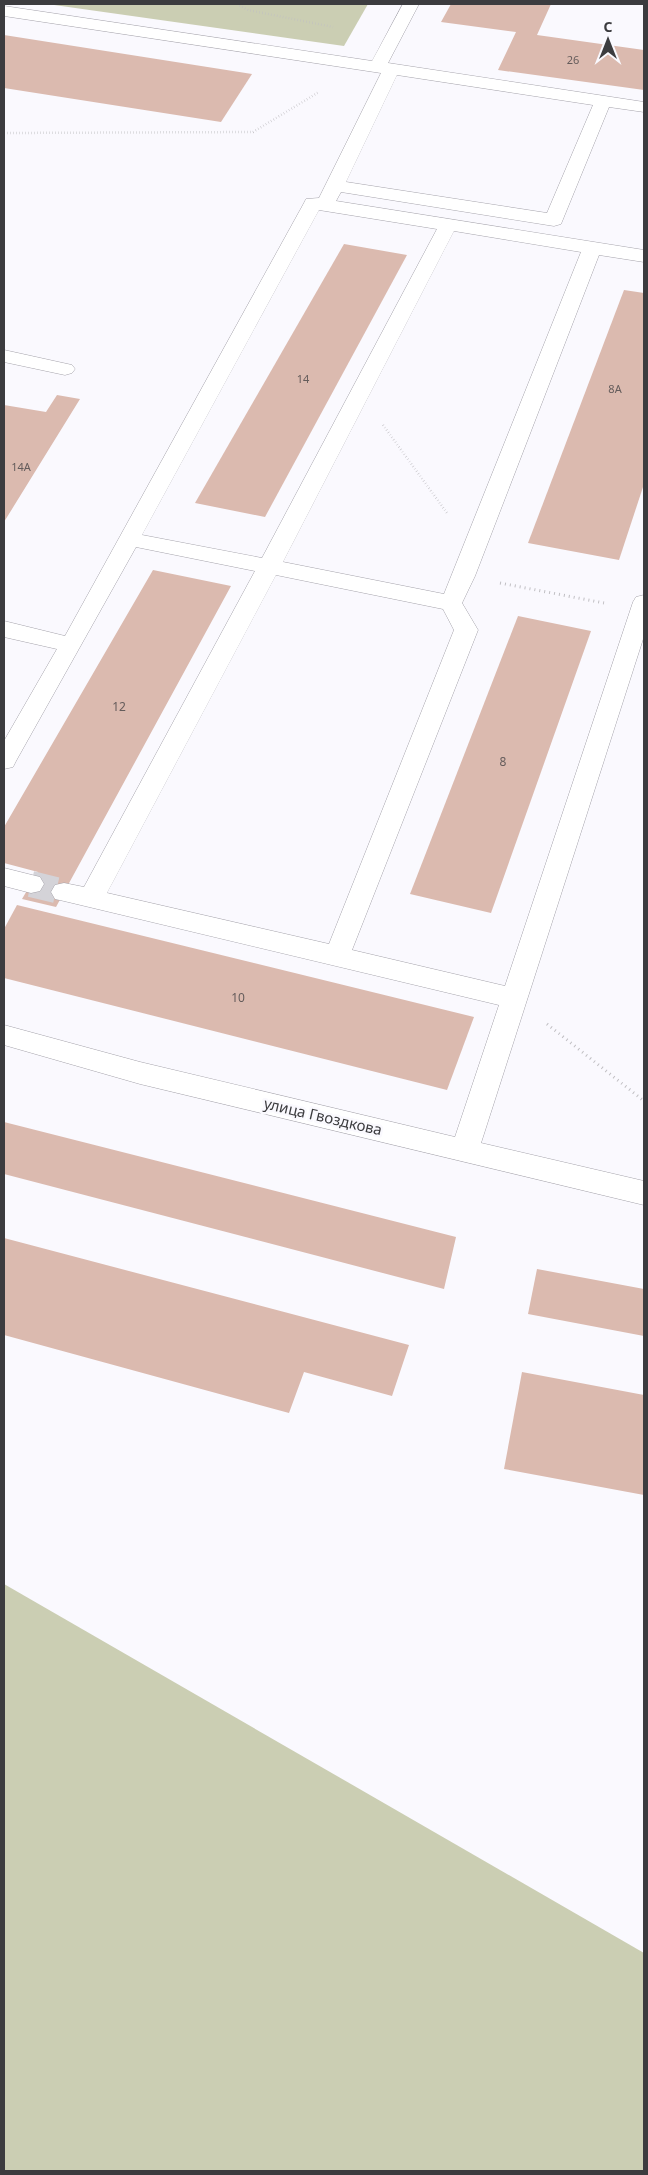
<svg xmlns="http://www.w3.org/2000/svg" width="648" height="2175" viewBox="0 0 648 2175" font-family="'Noto Sans',sans-serif">
<rect width="100%" height="100%" fill="#faf9fe"/>
<g fill="#cbceb3">
<polygon points="47,4 368,4 344,46"/>
<polygon points="4,1584 644,1953 644,2171 4,2171"/>
</g>
<g fill="#dbbaaf">
<polygon points="451,4 551,4 537,35 644,50 644,90 498,70 516,32 441,22"/>
<polygon points="4,35 252,74 221,122 4,88"/>
<polygon points="344,244 407,255 265,517 195,503"/>
<polygon points="624,290 644,293 644,484 619,560 528,543"/>
<polygon points="57,395 80,399 4,522 4,405 46,412"/>
<polygon points="153,570 231,586 56,907 22,899 38,872 4,863 4,827"/>
<polygon points="518,616 591,631 491,913 410,894"/>
<polygon points="17,905 474,1017 447,1090 4,978 4,929"/>
<polygon points="4,1122 456,1237 444,1289 4,1174"/>
<polygon points="4,1238 409,1345 392,1396 304,1372 289,1413 4,1335"/>
<polygon points="537,1269 644,1289 644,1336 528,1314"/>
<polygon points="522,1372 644,1395 644,1495 504,1469"/>
</g>
<g fill="none" stroke-linecap="round" stroke-linejoin="round">
<polyline stroke="#d4d3d8" stroke-width="26" stroke-dasharray="26 12" stroke-linecap="butt" points="31,884 64,892"/>
<g stroke="#a5a3ab" stroke-width="1">
<g id="minor">
<path d="M403,4H419L388,63L644,102V112L609,107L561,224L554,226L341,192L336,201L644,250V262L599,255L475,576L462,603L478,630L352,950L505,986L633,602L636,597L644,595V636L481,1143L644,1181V1205L140,1084L4,1045V1025L140,1062L455,1137L499,1005L64,901L55,899L51,892L55,885L64,883L84,887L255,571L136,547L16,761L13,767L4,769V741L57,649L4,637V621L65,636L304,203L306,199L319,198L381,73L4,16V6L372,61ZM397,75L593,105L547,213L346,182ZM319,210L437,229L262,558L142,535ZM454,231L581,252L444,594L283,562ZM276,575L443,609L454,630L329,944L107,893Z"/>
<polygon points="4,350 72,365 75,369 72,373 65,375 4,362"/>
<polygon points="4,868 40,877 44,884 40,891 31,893 4,886"/>
</g>
</g>
<g stroke="#c0bfc3" stroke-width="2.5" stroke-dasharray="0.5 2.5" stroke-linecap="butt">
<polyline points="237,4 248,10 333,27"/>
<polyline points="4,133 253,132 319,92"/>
<polyline points="383,425 447,513"/>
</g>
<g stroke="#c0bfc3" stroke-width="3" stroke-dasharray="1 4" stroke-linecap="butt">
<polyline points="500,583 604,603"/>
<polyline points="547,1024 644,1101"/>
</g>
<use href="#minor" fill="#fff" fill-rule="evenodd"/>
</g>
<g text-anchor="middle" stroke-width="5" stroke-linejoin="round" paint-order="stroke">
<g font-size="11" fill="#645c5b">
<text x="573" y="64">26</text>
<text x="303" y="383">14</text>
<text x="615" y="393">8А</text>
<text x="21" y="471">14А</text>
</g>
<g font-size="12" fill="#645c5b">
<text x="119" y="711">12</text>
<text x="503" y="766">8</text>
<text x="238" y="1002">10</text>
</g>
<g font-size="15" fill="#3c3c3f" stroke="#faf9fe">
<text transform="translate(323 1117) rotate(13)" y="5">улица Гвоздкова</text>
</g>
</g>
<rect width="648" height="2175" fill="none" stroke="#3c3c3f" stroke-width="10"/>
<g transform="translate(608 40)" stroke="#faf9fe" stroke-width="4" paint-order="stroke">
<path d="M0-4L9 19L0 12L-9 19Z" fill="#3c3c3f"/>
<text y="-8" font-size="14" font-weight="bold" text-anchor="middle" fill="#3c3c3f">С</text>
</g>
</svg>
